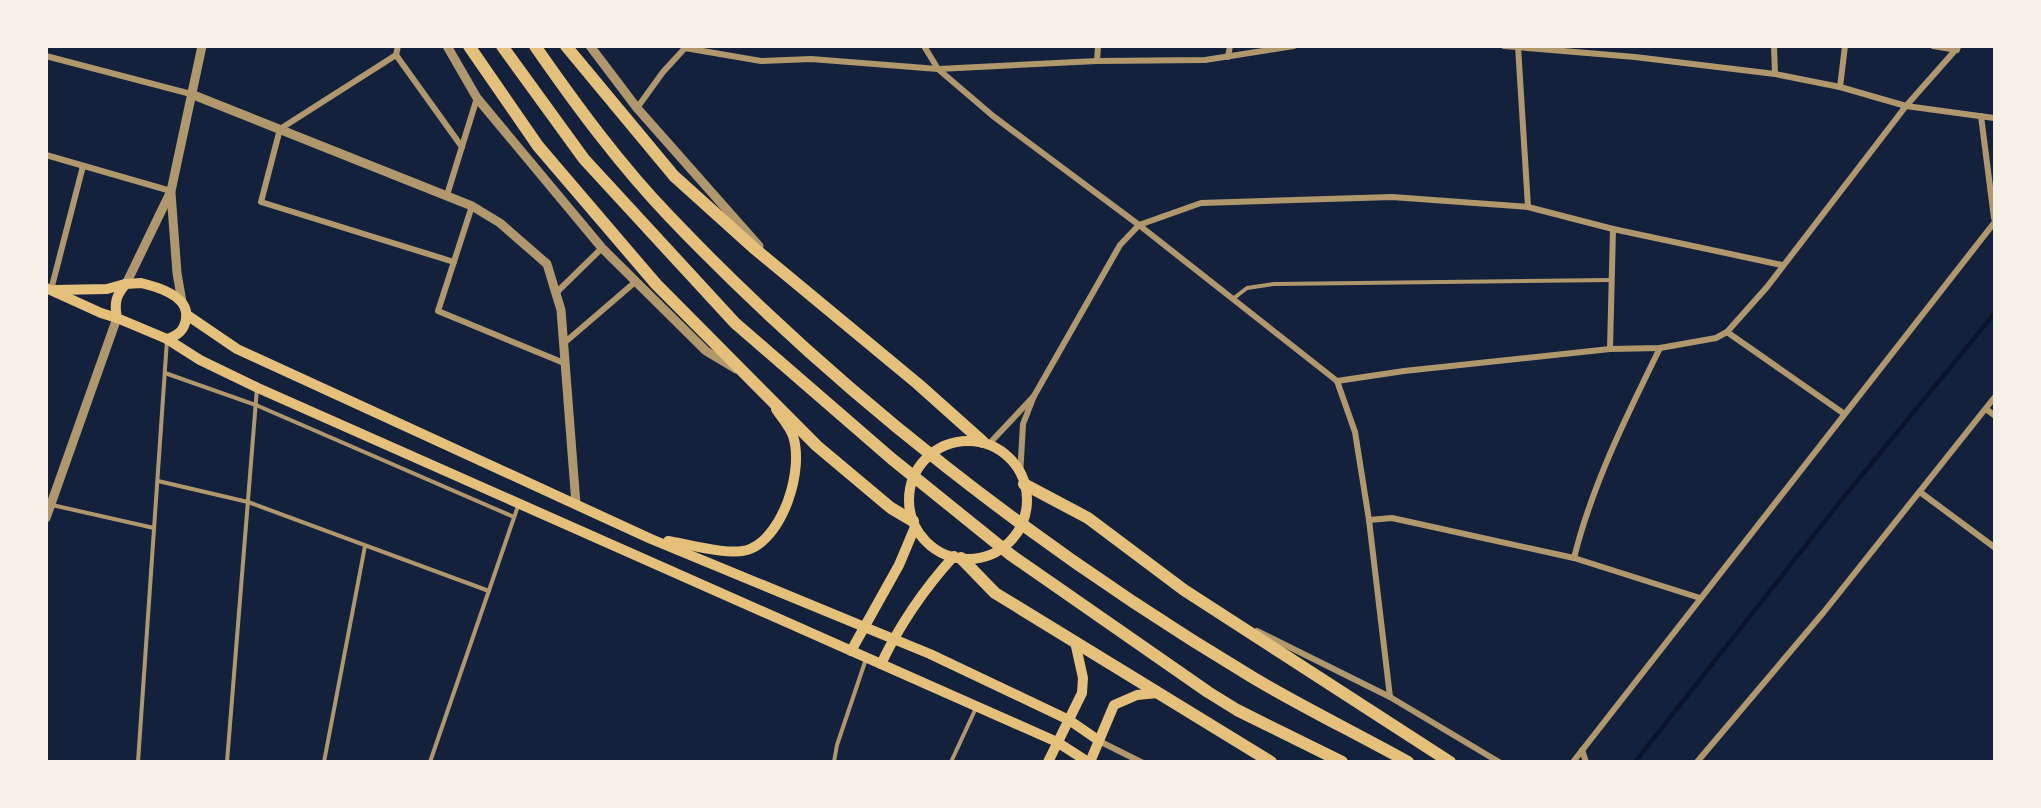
<svg xmlns="http://www.w3.org/2000/svg" width="2041" height="808" viewBox="0 0 2041 808" font-family="'IBM Plex Sans',sans-serif">
<rect width="100%" height="100%" fill="#14213d"/>
<g fill="none" stroke-linecap="round" stroke-linejoin="round">
<polyline stroke="#0b132b" stroke-width="4.5" points="1635,762 1844,497 1994,314"/>
<g stroke="#b1986c" stroke-width="4">
<polyline points="1234,298 1247,288 1274,284 1611,280"/>
<polyline points="165,373 256,405 514,517"/>
<polyline points="158,481 248,502 489,591"/>
<polyline points="52,505 154,528"/>
<polyline points="138,762 167,340"/>
<polyline points="227,762 257,388"/>
<polyline points="324,762 365,546"/>
<polyline points="430,762 518,506"/>
<polyline points="834,762 837,745 866,659"/>
<polyline points="951,762 976,708"/>
</g>
<g stroke="#b1986c" stroke-width="6">
<polyline points="924,46 938,69 993,116 1139,225 1337,381 1355,432 1369,520 1390,697"/>
<polyline points="1504,46 1635,57 1775,74 1840,87 1906,106 1994,118"/>
<polyline points="1518,46 1528,207"/>
<polyline points="1774,46 1775,74"/>
<polyline points="1933,46 1957,50"/>
<polyline points="396,55 398,46"/>
<polyline points="46,56 191,94"/>
<polyline points="1228,57 1230,46"/>
<polyline points="1097,61 1098,46"/>
<polyline points="1840,87 1845,46"/>
<polyline points="637,108 663,72 685,48 761,61 811,59 938,69 1097,61 1205,60 1294,46"/>
<polyline points="1981,116 1994,218"/>
<polyline points="46,155 171,191"/>
<polyline points="447,195 477,98"/>
<polyline points="472,206 438,311 564,363"/>
<polyline points="454,262 261,202 280,129 396,55 462,147"/>
<polyline points="51,290 83,166"/>
<polyline points="556,293 602,248"/>
<polyline points="1727,332 1843,413"/>
<polyline points="563,344 634,283"/>
<polyline points="1610,349 1613,229"/>
<polyline points="1337,381 1404,371 1610,349 1660,348 1716,338 1727,332 1767,287 1906,106 1959,46"/>
<polyline points="1034,396 1120,245 1139,225 1201,203 1392,197 1528,207 1613,229 1782,265"/>
<polyline points="1986,409 1994,415"/>
<polyline points="988,445 1034,396 1023,424 1020,476"/>
<polyline points="1920,492 1994,547"/>
<polyline points="1369,520 1392,518 1574,558 1700,598"/>
<path d="M1574,558C1592,485 1627,415 1660,348"/>
<polyline points="1257,631 1390,697 1499,762"/>
<polyline points="1099,741 1141,762"/>
<polyline points="1582,750 1586,762"/>
<polyline points="1573,762 1994,223"/>
<polyline points="1697,762 1823,613 1994,398"/>
</g>
<g stroke="#b1986c" stroke-width="9">
<polyline points="447,46 477,98 602,248 706,351 736,369"/>
<polyline points="590,46 637,108 759,246"/>
<polyline points="191,94 472,206 500,223 547,264 561,310 576,504"/>
<polyline points="171,193 177,273 182,302"/>
<polyline points="126,284 171,191 202,46"/>
<polyline points="46,518 117,318"/>
</g>
<g stroke="#e5c07b" stroke-width="10">
<path d="M141,283C158,287 190,296 186,319C184,331 178,335 167,339L117,318C114,303 116,295 126,284Z"/>
<polyline points="46,288 101,313 117,318"/>
<polyline points="55,290 107,289 125,284"/>
<polyline points="187,315 237,349 651,539 930,654 1069,720 1098,740"/>
<polyline points="167,339 200,360 258,388 1057,742 1088,762"/>
<circle cx="968" cy="500" r="59"/>
<path d="M668,541C687,544 732,557 750,549C784,535 804,469 793,436C790,427 781,417 776,409"/>
<polyline points="851,651 899,565 915,527"/>
<path d="M881,664C900,624 924,589 954,556"/>
<polyline points="1048,762 1082,693 1083,678 1075,642"/>
<polyline points="1090,762 1114,705 1137,695 1158,693"/>
</g>
<g stroke="#e5c07b" stroke-width="12">
<polyline points="469,46 538,146 656,284 817,446 891,508 913,521"/>
<polyline points="502,46 584,159 735,323 892,459 1011,555 1208,692 1237,710 1342,762"/>
<path d="M535,46C576,105 620,165 670,217C840,395 1040,550 1252,677C1302,707 1356,733 1408,762"/>
<polyline points="566,46 674,176 755,249 918,384 983,442"/>
<polyline points="1024,484 1088,518 1184,590 1450,762"/>
<polyline points="961,558 995,593 1271,762"/>
</g>
</g>
<rect width="2041" height="808" fill="none" stroke="#f6f1e7" stroke-width="96"/>
</svg>
